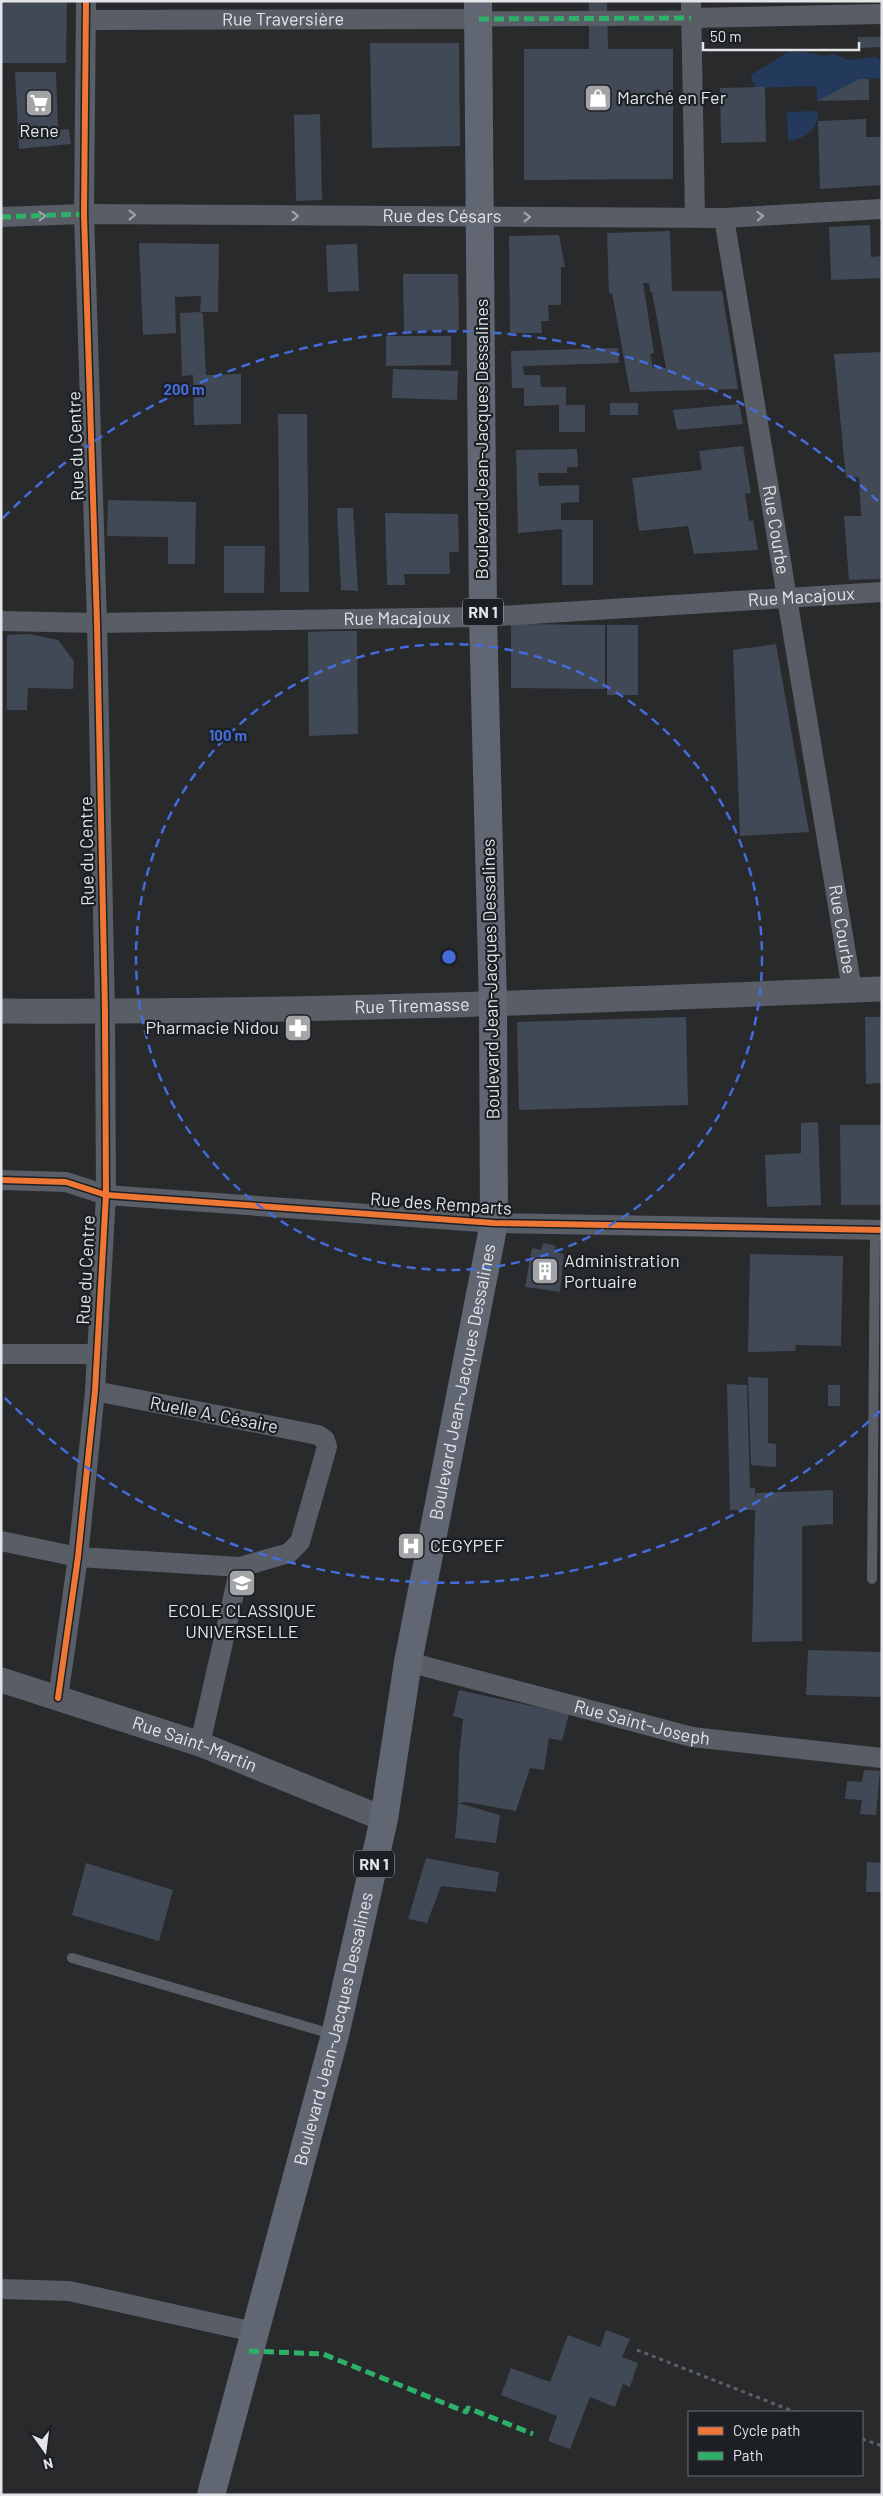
<svg xmlns="http://www.w3.org/2000/svg" width="883" height="2496" viewBox="0 0 883 2496" font-family="Barlow,sans-serif">
<rect width="100%" height="100%" fill="#282a2c"/>
<g fill="#243a5c">
<polygon points="788,52 805,52 824,56 834,54 848,60 876,57 882,62 882,78 859,79 817,101 817,86 757,88 751,79 752,74"/>
<path d="M818,111C818,129 806,139 788,141L787,112Z"/>
</g>
<g fill="#414956" fill-rule="evenodd">
<polygon points="1,1 67,1 66,63 1,63"/>
<polygon points="589,1 607,1 608,49 673,49 673,179 524,180 524,49 589,49"/>
<polygon points="858,37 882,37 882,47 858,48"/>
<polygon points="370,43 459,43 460,146 372,148"/>
<polygon points="15,72 56,72 58,130 69,129 71,144 19,149"/>
<polygon points="859,79 869,79 869,100 817,101"/>
<polygon points="765,87 766,142 721,143 720,88"/>
<polygon points="320,114 322,200 296,201 294,115"/>
<polygon points="866,119 866,137 882,137 882,185 820,189 818,121"/>
<polygon points="870,225 871,257 882,256 882,278 831,280 829,227"/>
<path d="M670,231L672,291H722L738,389L630,392L612,293L609,294L607,233ZM643,283H649L650,292H652L666,368H653L650,354L654,353Z"/>
<polygon points="559,235 565,267 561,267 561,305 548,305 549,321 541,321 542,333 510,333 509,236"/>
<polygon points="139,243 219,244 218,312 200,312 203,314 206,375 241,374 241,424 194,425 193,375 182,376 180,313 200,312 201,296 175,297 176,333 143,335"/>
<polygon points="357,244 359,291 328,292 326,245"/>
<polygon points="403,274 458,274 459,330 404,331"/>
<polygon points="386,336 451,336 451,365 386,366"/>
<polygon points="618,348 619,363 523,366 524,375 540,375 541,387 566,387 566,405 585,405 585,432 559,432 559,405 524,406 524,388 512,388 511,351"/>
<polygon points="882,352 882,579 849,580 844,516 861,516 859,477 846,478 834,354"/>
<polygon points="393,369 458,371 457,400 392,398"/>
<rect x="610" y="403" width="28" height="12"/>
<polygon points="739,404 743,424 677,430 673,410"/>
<polygon points="278,414 307,414 309,592 280,592"/>
<polygon points="743,446 751,493 745,494 749,521 753,520 758,550 694,554 688,526 639,531 632,478 702,470 699,451"/>
<polygon points="577,449 578,467 567,467 567,473 538,473 539,486 579,485 579,502 561,503 561,520 593,520 593,585 562,585 562,529 518,533 516,450"/>
<polygon points="108,500 196,502 195,564 168,564 168,537 107,536"/>
<polygon points="337,508 353,508 358,591 341,590"/>
<polygon points="385,513 458,514 459,552 449,552 450,574 404,574 405,585 387,585"/>
<polygon points="224,546 265,546 264,593 224,593"/>
<polygon points="511,624 605,625 605,689 511,688"/>
<rect x="607" y="625" width="31" height="70"/>
<polygon points="332,631 357,631 358,734 309,736 308,632"/>
<polygon points="29,634 58,640 74,661 73,689 28,688 27,710 7,710 7,635"/>
<polygon points="776,644 809,832 740,836 733,650"/>
<polygon points="686,1017 688,1105 519,1110 517,1022"/>
<polygon points="865,1017 882,1017 882,1083 866,1084"/>
<polygon points="818,1122 821,1205 767,1207 765,1155 801,1153 801,1123"/>
<polygon points="840,1125 882,1125 882,1205 841,1205"/>
<polygon points="543,1243 556,1246 554,1252 564,1254 560,1292 525,1287 532,1248 541,1250"/>
<polygon points="750,1254 843,1256 841,1346 796,1345 795,1351 748,1352"/>
<polygon points="748,1377 768,1378 768,1443 776,1444 776,1467 751,1465"/>
<polygon points="727,1384 747,1385 750,1488 755,1488 755,1500 756,1493 833,1490 833,1524 802,1526 802,1641 752,1642 755,1510 730,1510"/>
<rect x="828" y="1385" width="12" height="21"/>
<polygon points="808,1650 882,1652 882,1697 806,1695"/>
<polygon points="459,1690 569,1714 562,1741 549,1738 544,1770 530,1768 516,1811 467,1802 458,1803 459,1757 463,1719 453,1716"/>
<polygon points="864,1770 880,1771 876,1815 860,1814 862,1800 845,1799 847,1781 862,1782"/>
<polygon points="458,1803 500,1815 496,1843 455,1838"/>
<polygon points="426,1858 499,1872 496,1892 441,1886 427,1923 408,1919"/>
<polygon points="867,1862 882,1863 882,1892 866,1892"/>
<polygon points="86,1863 173,1890 159,1941 72,1915"/>
<polygon points="606,2330 630,2339 622,2357 638,2363 630,2387 623,2384 615,2407 590,2397 570,2449 548,2441 557,2416 501,2395 511,2368 550,2382 568,2335 600,2347"/>
</g>
<g fill="none" stroke-linecap="round" stroke-linejoin="round">
<g stroke="#5d6065" stroke-width="3" stroke-dasharray="4 4" stroke-linecap="butt">
<polyline points="637,2350 795,2412"/>
<polyline points="862,2439 882,2446"/>
</g>
<g stroke="#585d66" stroke-width="10">
<polyline points="872,1579 875,1230"/>
<polyline points="72,1958 335,2035"/>
</g>
<polyline stroke="#585d66" stroke-width="15" points="479,19 691,18"/>
<g stroke="#585d66" stroke-width="20">
<polyline points="691,1 695,217"/>
<polyline points="691,18 882,14"/>
<path id="s1" d="M87,20L479,19"/>
<path id="s2" d="M1,217L84,214L724,218L882,209"/>
<path id="s3" d="M724,218L852,990"/>
<path id="s4" d="M1,621L97,623L483,617L882,592"/>
<polyline points="1,1180 66,1182 106,1195 494,1223 882,1230"/>
<polyline points="1,1354 96,1354"/>
<polyline points="1,1541 78,1557 240,1567 289,1553 300,1542 327,1447 325,1440 318,1435 95,1391"/>
<path id="s5" d="M408,1662L692,1737L882,1758"/>
<polyline points="58,1698 78,1557 95,1391 106,1195 105,1012 97,623 84,214 86,1"/>
<polyline points="200,1744 240,1567"/>
<polyline points="1,2289 69,2291 254,2332"/>
</g>
<g stroke="#585d66" stroke-width="25">
<path id="s6" d="M1,1011C295,1013 588,1001 882,989"/>
<path id="s7" d="M1,1680L200,1744L384,1819"/>
</g>
<path stroke="#606772" stroke-width="28" id="s8" d="M211,2495L335,2035L384,1819L408,1662L494,1223L493,1005L483,617L478,1"/>
<g stroke="#2db169" stroke-width="5" stroke-dasharray="10 5" stroke-linecap="butt">
<polyline points="479,19 691,18"/>
<polyline points="1,217 84,214"/>
<polyline points="249,2351 323,2354 466,2412 468,2408 533,2434"/>
</g>
<g stroke="#1c1f24" stroke-width="9">
<g id="cycleway">
<polyline points="1,1180 66,1182 106,1195 494,1223 882,1230"/>
<polyline points="58,1698 78,1557 95,1391 106,1195 105,1012 97,623 84,214 86,1"/>
</g>
</g>
<use href="#cycleway" stroke="#f07635" stroke-width="6"/>
</g>
<defs><path id="oneway-chevron" d="M-2-3.5L2.5 0L-2 3.5" fill="none" stroke-width="1.6" stroke-linecap="round" stroke-linejoin="round" transform="scale(1.25)"/></defs>
<g stroke="#a4a8ae">
<use href="#oneway-chevron" transform="translate(132 215)"/>
<use href="#oneway-chevron" transform="translate(42 216) rotate(-2)"/>
<use href="#oneway-chevron" transform="translate(295 216)"/>
<use href="#oneway-chevron" transform="translate(760 216) rotate(-3)"/>
<use href="#oneway-chevron" transform="translate(527 217)"/>
</g>
<g fill="none" stroke="#456cdb" stroke-width="2.5" stroke-dasharray="9 6">
<circle cx="449" cy="957" r="313"/>
<path d="M880 1411A626 626 0 0 1 3 1396M3 518A626 626 0 0 1 880 503"/>
</g>
<defs>
<g id="shop-square" transform="scale(1.4375)"><rect x="-9" y="-9" width="18" height="18" rx="4" fill="#a2a4a6" stroke="#1c1f24"/><path d="M-5-2.5h2.3a2.7 3.5 0 0 1 5.4 0H5L5.5 6h-11ZM-1.5-2.5h3a1.5 2.3 0 0 0-3 0Z" fill="#fff"/></g>
<g id="supermarket-square" transform="scale(1.4375)"><rect x="-9" y="-9" width="18" height="18" rx="4" fill="#a2a4a6" stroke="#1c1f24"/><path d="M-6-5.5h2.5l.6 2H6L4.5 2H-2.5L-4.4-4H-6ZM-1.5 3.2a1.3 1.3 0 1 0 .1 0ZM3 3.2a1.3 1.3 0 1 0 .1 0Z" fill="#fff"/></g>
<g id="pharmacy-square" transform="scale(1.4375)"><rect x="-9" y="-9" width="18" height="18" rx="4" fill="#a2a4a6" stroke="#1c1f24"/><path d="M-2-6h4v4h4v4h-4v4h-4v-4h-4v-4h4Z" fill="#fff"/></g>
<g id="building-square" transform="scale(1.4375)"><rect x="-9" y="-9" width="18" height="18" rx="4" fill="#a2a4a6" stroke="#1c1f24"/><path d="M-4-6H4V6H1V3H-1V6H-4ZM-2.5-4.3h1.7v1.8h-1.7ZM.8-4.3h1.7v1.8H.8ZM-2.5-1h1.7V.8h-1.7ZM.8-1h1.7V.8H.8Z" fill="#fff"/></g>
<g id="hospital-square" transform="scale(1.4375)"><rect x="-9" y="-9" width="18" height="18" rx="4" fill="#a2a4a6" stroke="#1c1f24"/><path d="M-5-5h3v3.5h4V-5h3V5h-3V1.5h-4V5h-3Z" fill="#fff"/></g>
<g id="school-square" transform="scale(1.4375)"><rect x="-9" y="-9" width="18" height="18" rx="4" fill="#a2a4a6" stroke="#1c1f24"/><path d="M0-5L7-2L0 1L-7-2ZM-4 1L0 2.5L4 1V4Q0 6-4 4Z" fill="#fff"/></g>
</defs>
<g fill-rule="evenodd">
<use href="#shop-square" x="598" y="98"/>
<use href="#supermarket-square" x="39" y="103"/>
<use href="#pharmacy-square" x="298" y="1028"/>
<use href="#building-square" x="545" y="1271"/>
<use href="#hospital-square" x="411" y="1546"/>
<use href="#school-square" x="242" y="1583"/>
</g>
<g text-anchor="middle" stroke-width="4.5" stroke-linejoin="round" paint-order="stroke">
<g fill="#1c1f24" stroke="#a7aaad" stroke-width="1">
<rect x="463" y="598.5" width="40" height="27" rx="4"/>
<rect x="354" y="1850.5" width="40" height="27" rx="4"/>
</g>
<g font-size="16" font-weight="bold" fill="#e3e5e8">
<text x="483" y="618">RN 1</text>
<text x="374" y="1870">RN 1</text>
</g>
<g font-size="18" fill="#e3e5e8" stroke="#1c1f24">
<text dy="6" stroke="none"><textPath href="#s1" startOffset="196">Rue Traversière</textPath></text>
<text dy="6" stroke="none"><textPath href="#s2" startOffset="441">Rue des Césars</textPath></text>
<text transform="translate(482 439) rotate(-90)" y="6">Boulevard Jean-Jacques Dessalines</text>
<text transform="translate(76 446) rotate(-92)" y="6">Rue du Centre</text>
<text dy="6" stroke="none"><textPath href="#s3" startOffset="316">Rue Courbe</textPath></text>
<text dy="6" stroke="none"><textPath href="#s4" startOffset="801">Rue Macajoux</textPath></text>
<text dy="6" stroke="none"><textPath href="#s4" startOffset="396">Rue Macajoux</textPath></text>
<text transform="translate(87 851) rotate(-91)" y="6">Rue du Centre</text>
<text dy="6" stroke="none"><textPath href="#s3" startOffset="721">Rue Courbe</textPath></text>
<text transform="translate(491 979) rotate(-91)" y="6">Boulevard Jean-Jacques Dessalines</text>
<text dy="6" stroke="none"><textPath href="#s6" startOffset="411">Rue Tiremasse</textPath></text>
<text transform="translate(441 1204) rotate(4)" y="6">Rue des Remparts</text>
<text transform="translate(86 1270) rotate(-87)" y="6">Rue du Centre</text>
<text dy="6" stroke="none"><textPath href="#s8" startOffset="1142">Boulevard Jean-Jacques Dessalines</textPath></text>
<text transform="translate(214 1415) rotate(11)" y="6">Ruelle A. Césaire</text>
<text dy="6" stroke="none"><textPath href="#s5" startOffset="242">Rue Saint-Joseph</textPath></text>
<text dy="6" stroke="none"><textPath href="#s7" startOffset="204">Rue Saint-Martin</textPath></text>
<text dy="6" stroke="none"><textPath href="#s8" startOffset="482">Boulevard Jean-Jacques Dessalines</textPath></text>
</g>
<g font-size="18" fill="#e3e5e8" stroke="#1c1f24" text-anchor="start">
<text x="617" y="104">Marché en Fer</text>
<text x="39" y="137" text-anchor="middle">Rene</text>
<text x="279" y="1034" text-anchor="end">Pharmacie Nidou</text>
<text x="564" y="1267">Administration<tspan x="564" dy="21">Portuaire</tspan></text>
<text x="430" y="1552">CEGYPEF</text>
<text x="242" y="1617" text-anchor="middle">ECOLE CLASSIQUE<tspan x="242" dy="21">UNIVERSELLE</tspan></text>
</g>
</g>
<circle cx="449" cy="957" r="8" fill="#456cdb" stroke="#1c1f24" stroke-width="2.5"/>
<g font-size="15" text-anchor="middle" font-weight="bold" fill="#456cdb" stroke="#1c1f24" stroke-width="4.5" stroke-linejoin="round" paint-order="stroke">
<text x="184" y="395">200 m</text>
<text x="228" y="741">100 m</text>
</g>
<rect width="883" height="2496" fill="none" stroke="#e3e5e8" stroke-width="5"/>
<rect x="688" y="2411" width="175" height="65" fill="#1c1f24" stroke="#6c6e72"/>
<rect x="698" y="2427" width="25" height="8" fill="#f07635" stroke="#6c6e72"/>
<text x="733" y="2436" font-size="15" fill="#e3e5e8">Cycle path</text>
<rect x="698" y="2452" width="25" height="8" fill="#2db169" stroke="#6c6e72"/>
<text x="733" y="2461" font-size="15" fill="#e3e5e8">Path</text>
<g transform="translate(45 2451) rotate(166)" stroke="#1c1f24" stroke-width="4" paint-order="stroke">
<path d="M0-4L9 19L0 12L-9 19Z" fill="#e3e5e8"/>
<text y="-8" font-size="14" font-weight="bold" text-anchor="middle" fill="#e3e5e8">N</text>
</g>
<path d="M703 42v8h156v-8" fill="none" stroke="#e3e5e8" stroke-width="2.5"/>
<text x="710" y="42" font-size="15" fill="#e3e5e8" stroke="#1c1f24" stroke-width="4" paint-order="stroke">50 m</text>
</svg>
